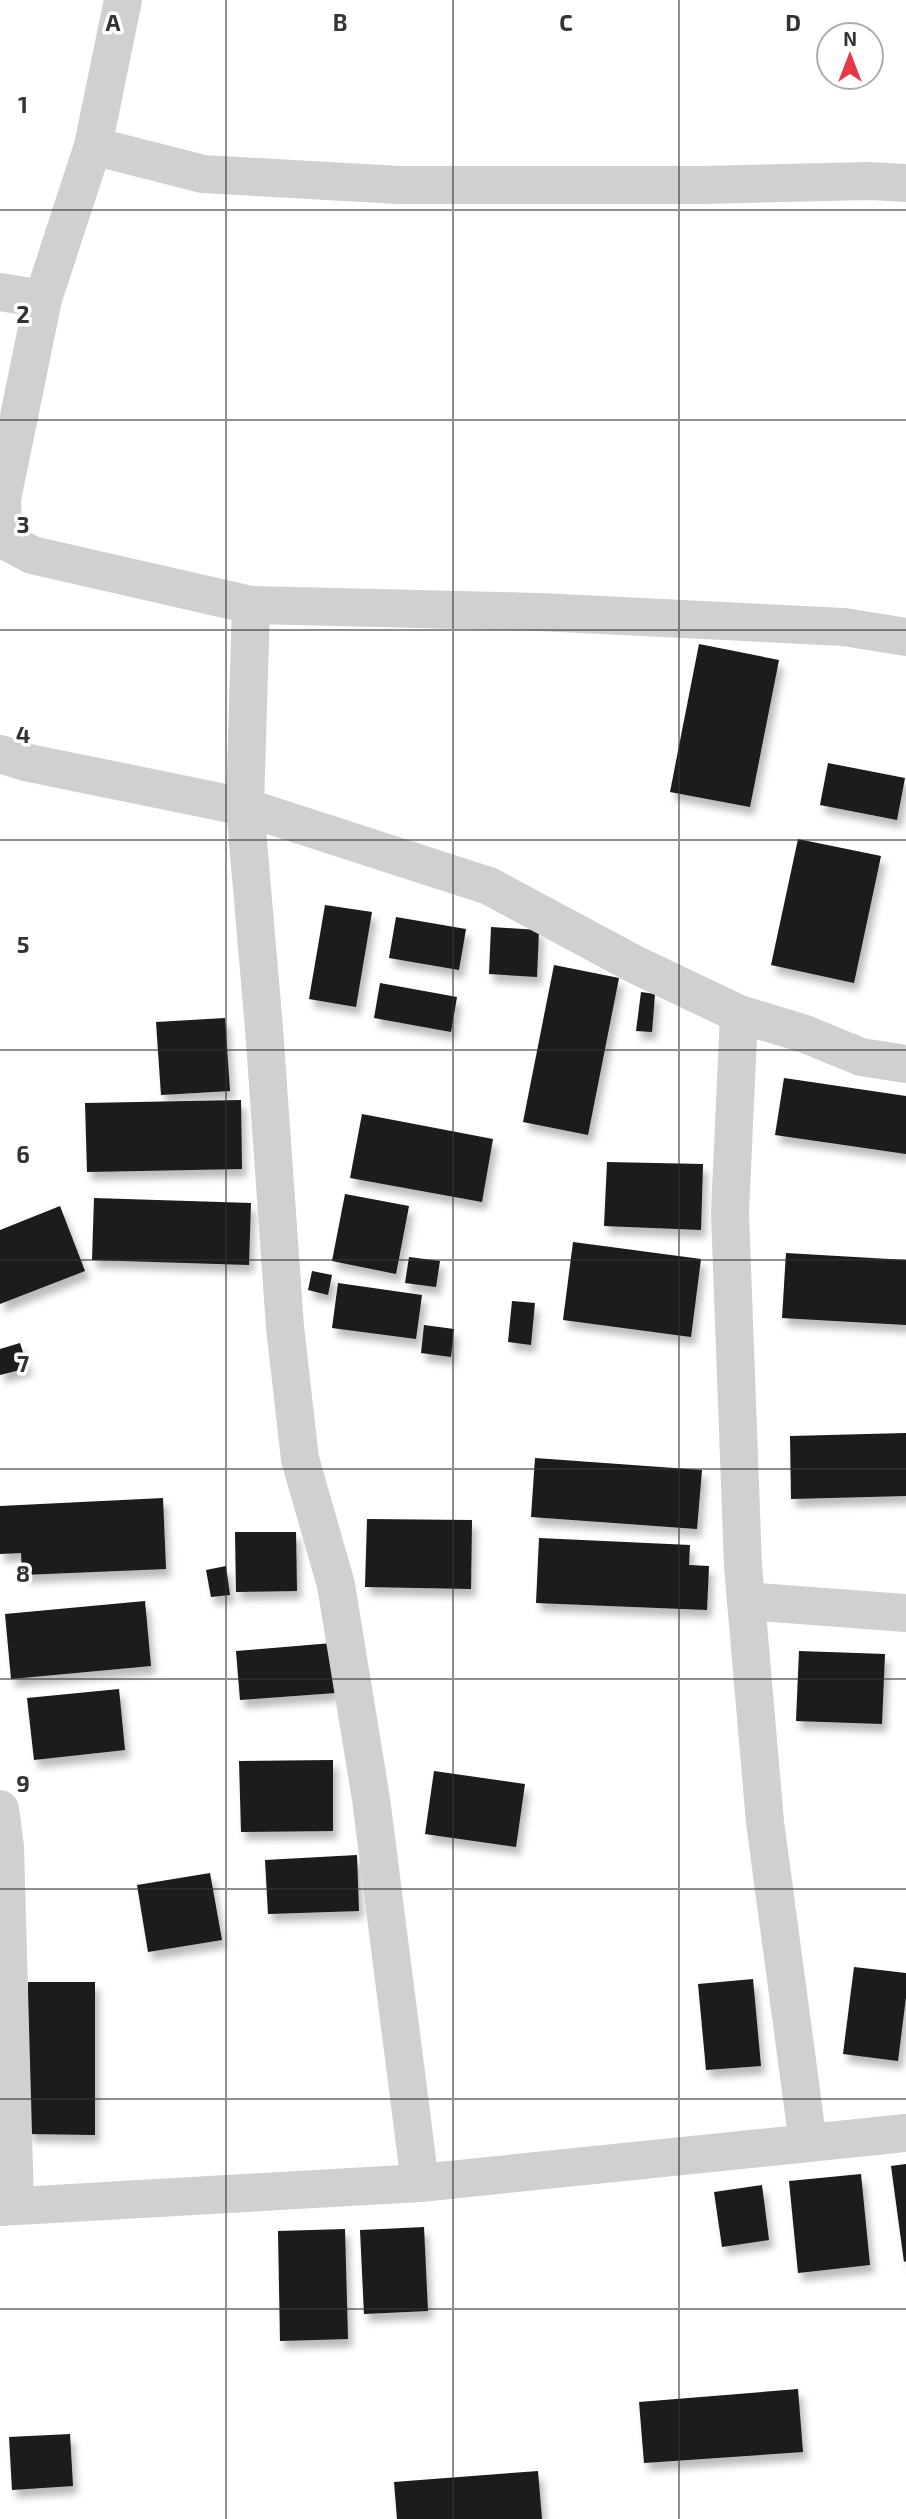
<svg xmlns="http://www.w3.org/2000/svg" width="906" height="2519" viewBox="0 0 906 2519" font-family="'Exo 2',sans-serif">
<defs>
<filter id="shadow"><feDropShadow dx="4.5" dy="8" stdDeviation="3.5" flood-color="#0004"/></filter>
</defs>
<rect width="100%" height="100%" fill="#fff"/>
<g fill="#1a1a1a" filter="url(#shadow)">
<polygon points="699,644 779,660 750,807 670,792"/>
<polygon points="828,763 905,778 897,820 820,805"/>
<polygon points="798,839 881,856 854,983 771,965"/>
<polygon points="325,905 372,912 356,1007 309,999"/>
<polygon points="396,917 466,929 459,970 389,958"/>
<polygon points="491,927 539,930 537,977 489,974"/>
<polygon points="554,965 619,978 588,1135 523,1122"/>
<polygon points="380,983 457,997 451,1032 374,1018"/>
<polygon points="641,992 655,994 652,1032 636,1031"/>
<polygon points="225,1018 230,1091 161,1095 156,1022"/>
<polygon points="784,1078 906,1096 906,1154 775,1135"/>
<polygon points="241,1100 242,1169 87,1172 85,1103"/>
<polygon points="362,1114 493,1139 482,1202 350,1178"/>
<polygon points="607,1162 703,1164 701,1230 604,1226"/>
<polygon points="345,1194 409,1206 396,1274 332,1261"/>
<polygon points="94,1198 251,1203 249,1265 92,1260"/>
<polygon points="60,1206 85,1271 0,1304 0,1230"/>
<polygon points="573,1242 701,1259 691,1337 563,1320"/>
<polygon points="786,1253 906,1260 906,1325 782,1318"/>
<polygon points="409,1257 440,1261 436,1287 405,1283"/>
<polygon points="312,1271 332,1275 328,1295 308,1290"/>
<polygon points="338,1283 422,1295 416,1339 332,1328"/>
<polygon points="512,1301 535,1303 531,1345 508,1342"/>
<polygon points="424,1325 454,1329 451,1357 421,1353"/>
<polygon points="20,1343 28,1368 0,1375 0,1349"/>
<polygon points="906,1433 906,1496 791,1499 790,1436"/>
<polygon points="535,1458 702,1470 697,1529 531,1517"/>
<polygon points="163,1498 166,1569 22,1575 21,1553 0,1554 0,1506"/>
<polygon points="367,1519 472,1520 471,1589 365,1587"/>
<polygon points="235,1532 296,1532 297,1591 236,1592"/>
<polygon points="539,1538 690,1545 689,1565 709,1566 707,1610 536,1603"/>
<polygon points="226,1566 230,1595 211,1597 206,1570"/>
<polygon points="145,1601 151,1666 11,1679 5,1614"/>
<polygon points="332,1643 335,1693 240,1700 236,1651"/>
<polygon points="799,1651 885,1654 882,1724 796,1721"/>
<polygon points="119,1689 125,1750 34,1760 27,1698"/>
<polygon points="333,1760 333,1831 241,1832 239,1761"/>
<polygon points="434,1771 525,1784 516,1847 425,1834"/>
<polygon points="357,1855 359,1911 268,1914 265,1860"/>
<polygon points="210,1873 222,1940 148,1952 137,1885"/>
<polygon points="854,1967 906,1973 906,1997 898,2061 843,2054"/>
<polygon points="753,1979 761,2066 706,2070 698,1984"/>
<polygon points="28,1982 95,1982 95,2135 28,2134"/>
<polygon points="906,2164 906,2261 904,2262 891,2166"/>
<polygon points="861,2174 870,2265 798,2273 789,2181"/>
<polygon points="762,2185 769,2240 722,2247 714,2192"/>
<polygon points="424,2227 428,2311 364,2314 360,2230"/>
<polygon points="345,2229 348,2339 280,2341 278,2231"/>
<polygon points="798,2389 803,2452 644,2463 639,2402"/>
<polygon points="70,2434 73,2486 12,2490 9,2437"/>
<polygon points="538,2471 542,2519 397,2519 394,2482"/>
</g>
<g fill="none" stroke-linecap="round" stroke-linejoin="round">
<g stroke="#d0d0d0" stroke-width="38">
<polyline points="123,0 93,146 43,299 2,499 3,523 8,542 32,555 251,605 540,612 844,627 906,637"/>
<polyline points="93,146 203,174 399,185 704,185 870,181 906,183"/>
<polyline points="0,292 43,299"/>
<polyline points="251,605 245,807 264,1028 285,1327 300,1459 336,1585 371,1799 420,2183"/>
<polyline points="0,754 29,763 245,807 489,886 636,965 739,1014 805,1034 861,1057 906,1064"/>
<polyline points="739,1014 730,1213 743,1566 765,1822 808,2143"/>
<polyline points="746,1601 906,1613"/>
<polyline points="0,1809 5,1847 15,2206"/>
<polyline points="0,2207 420,2183 906,2133"/>
</g>
</g>
<path fill="none" stroke="#333" stroke-width="2" stroke-opacity="0.55" d="M226,0V2519M453,0V2519M679,0V2519M0,210H906M0,420H906M0,630H906M0,840H906M0,1050H906M0,1260H906M0,1469H906M0,1679H906M0,1889H906M0,2099H906M0,2309H906"/>
<g font-size="23" text-anchor="middle" font-weight="bold" fill="#333" stroke="#fff" stroke-width="7" stroke-linejoin="round" paint-order="stroke">
<text x="113" y="31">A</text>
<text x="340" y="31">B</text>
<text x="566" y="31">C</text>
<text x="793" y="31">D</text>
<text x="23" y="113">1</text>
<text x="23" y="323">2</text>
<text x="23" y="533">3</text>
<text x="23" y="743">4</text>
<text x="23" y="953">5</text>
<text x="23" y="1163">6</text>
<text x="23" y="1372">7</text>
<text x="23" y="1582">8</text>
<text x="23" y="1792">9</text>
</g>
<g transform="translate(850 56)"><circle r="33" fill="#ffffff" stroke="#adadad" stroke-width="2"/>
<path d="M0-5L12 26L0 18L-12 26Z" fill="#e63946"/>
<text y="-10" font-size="19" font-weight="bold" text-anchor="middle" fill="#333333">N</text>
</g>
</svg>
